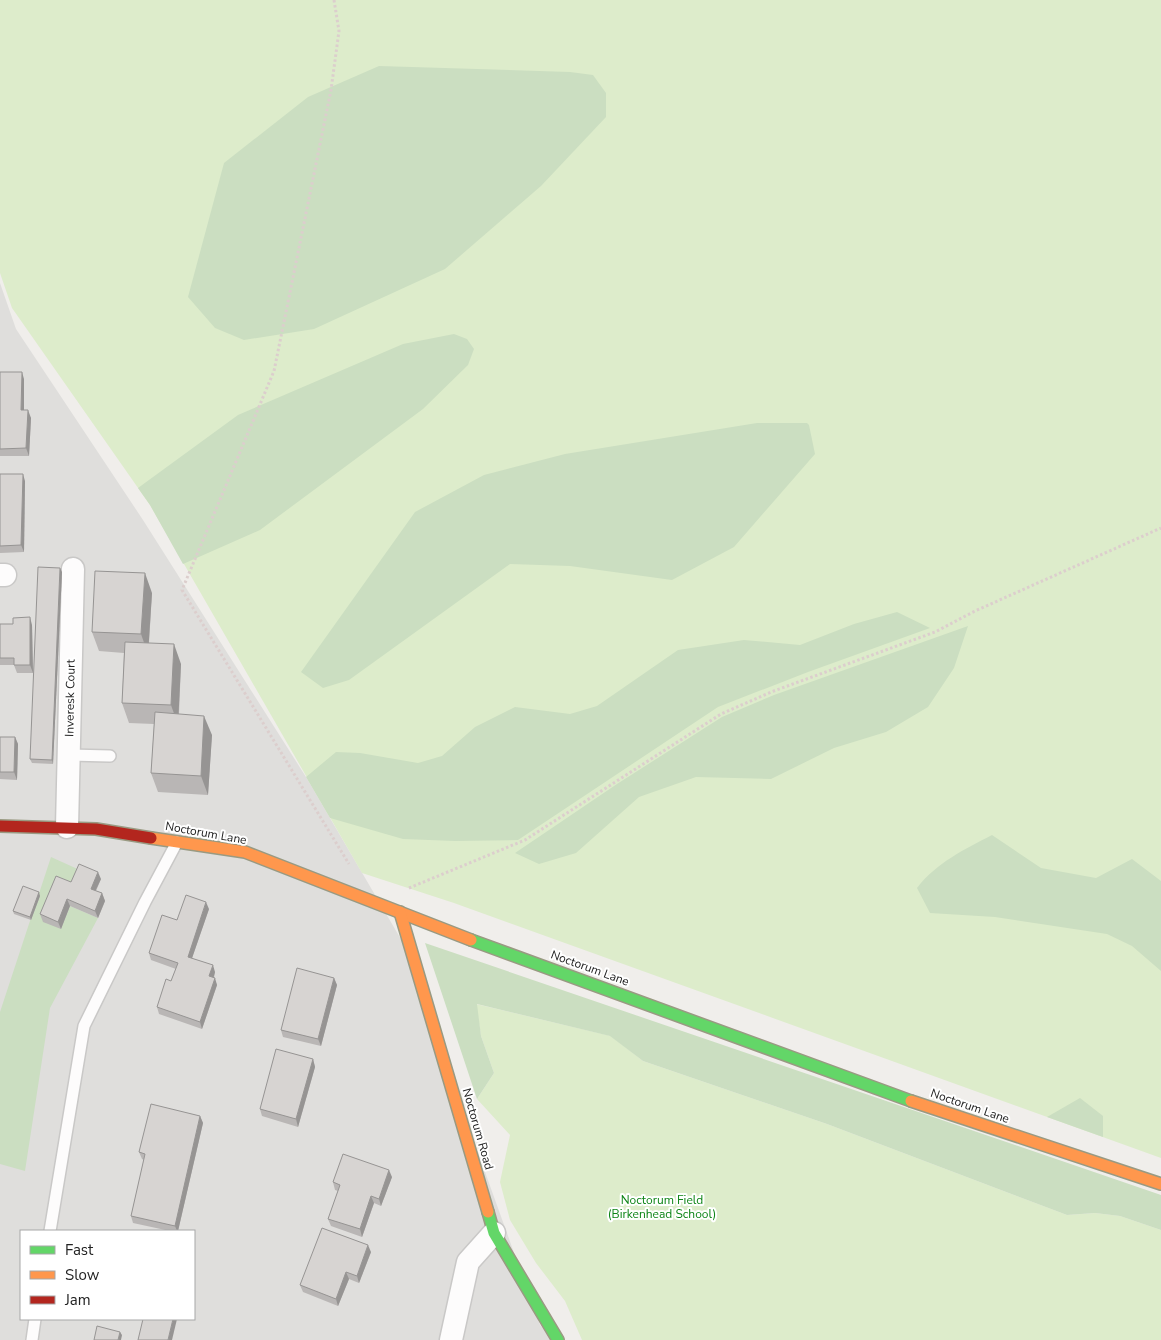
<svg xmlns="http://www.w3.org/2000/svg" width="1161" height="1340" viewBox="0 0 1161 1340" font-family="'Nunito Sans',sans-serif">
<rect width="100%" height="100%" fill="#f0eeeb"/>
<path fill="#dfdedc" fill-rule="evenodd" d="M0,283L16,329L143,520L306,777L402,941L540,1325L555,1340H0ZM21,1231H194V1319H21Z"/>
<g fill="#ddeccb">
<polygon points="0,0 1161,0 1161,1158 454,903 362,873 150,505 12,308 0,273"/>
<polygon points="476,1004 611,1036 643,1061 827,1124 1067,1215 1095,1213 1120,1216 1161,1230 1161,1340 582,1340 565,1301 536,1263 510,1220 500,1182 510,1135 477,1099 494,1073 481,1036"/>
</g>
<g fill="#cbdec1">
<polygon points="379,66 570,72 593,75 606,93 606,117 541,186 445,269 314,329 244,340 215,328 188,297 224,163 308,97"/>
<polygon points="454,334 467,339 474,349 468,365 423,409 260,530 183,564 150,505 138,488 238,415 403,344"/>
<polygon points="757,423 807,423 809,425 815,454 734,547 672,580 570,566 510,564 349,680 323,688 301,672 415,512 484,475 565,454"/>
<polygon points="897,612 930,628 808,672 718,707 518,840 455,841 403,839 330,818 306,777 336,752 360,753 418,763 442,756 475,727 515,707 570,714 597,706 678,650 744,640 800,645 854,624"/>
<polygon points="968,626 954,668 928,707 886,732 834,748 771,779 696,777 639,797 576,853 539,864 515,853 617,784 722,717 774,695"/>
<path d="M992,835L1041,868L1096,878L1132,859L1161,881V971L1132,946L1107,934L995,917L930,913L917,888C936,863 965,849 992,835Z"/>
<polygon points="51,857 82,871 61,929 70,906 98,918 50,1008 25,1171 0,1164 0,1012"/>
<polygon points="425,943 1161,1195 1161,1230 1120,1216 1095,1213 1067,1215 827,1124 643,1061 610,1036 477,1004 481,1036 494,1073 477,1099"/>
<polygon points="1080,1098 1103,1116 1103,1137 1047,1117"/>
</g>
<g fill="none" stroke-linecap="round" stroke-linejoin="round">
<g stroke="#c9c8c7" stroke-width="14">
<g id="lane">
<polyline points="69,755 110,756"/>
<polyline points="50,1231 84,1026 145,902 177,842"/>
<polyline points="32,1340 35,1319"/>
</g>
</g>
<g stroke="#c9c8c7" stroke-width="25">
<g id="street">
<polyline points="0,575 5,575"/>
<polyline points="67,827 73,569"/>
<polyline points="451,1340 468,1262 494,1233"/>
</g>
</g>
<g stroke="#999a82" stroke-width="14">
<g id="fast">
<polyline points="471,940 911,1101"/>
<polyline points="488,1212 494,1233 558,1340"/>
</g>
</g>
<g stroke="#999a82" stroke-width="14">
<g id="slow">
<polyline points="151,838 245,852 471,940"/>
<polyline points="400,912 488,1212"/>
<polyline points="911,1101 1161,1184"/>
</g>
</g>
<g stroke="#999a82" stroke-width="14">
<polyline id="jam" points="0,826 96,829 151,838"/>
</g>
<g stroke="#dccecd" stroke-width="3" stroke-dasharray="2.5 2.5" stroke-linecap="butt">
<polyline points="334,0 339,31 331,90 274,371 182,590 349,864"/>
<polyline points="409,888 525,840 721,714 771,692 935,632 975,611 1161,528"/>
</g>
<use href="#lane" stroke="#fdfcfc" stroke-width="11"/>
<use href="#street" stroke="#fdfcfc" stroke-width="22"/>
<use href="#fast" stroke="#63d668" stroke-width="11"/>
<use href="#slow" stroke="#ff974d" stroke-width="11"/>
<use href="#jam" stroke="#b3261e" stroke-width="11"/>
</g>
<g fill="#b9b6b5">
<polygon points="0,372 24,379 24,410 31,418 29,456 0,456"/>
<polygon points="0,474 25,481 24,552 0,553"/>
<polygon points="62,572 53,764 32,763 30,759"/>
<polygon points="152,593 149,643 181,664 179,714 212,735 208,795 158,792 151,773 154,724 129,723 122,703 124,653 99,651 92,632"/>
<polygon points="0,624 32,625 33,673 17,673 14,665 0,665"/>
<polygon points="0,737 15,737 18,744 17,780 0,779"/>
<polygon points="101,879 96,891 102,893 105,901 98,918 70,906 61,929 43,922 40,914 71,882"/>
<polygon points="40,896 31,920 14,914 13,911"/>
<polygon points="209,909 192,958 215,972 214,978 217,985 202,1029 159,1014 157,1007 171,981 176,969 151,960 149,953 177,920"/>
<polygon points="334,978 337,985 321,1046 283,1037 281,1030"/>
<polygon points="313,1059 315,1067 298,1127 262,1116 260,1109"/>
<polygon points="200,1116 203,1123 178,1231 170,1231 133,1223 131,1216 144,1160 142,1159 139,1152"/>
<polygon points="392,1177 381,1206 374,1203 362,1237 331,1226 328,1219 338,1191 335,1190 333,1182"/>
<polygon points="371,1252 359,1283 349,1279 338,1306 303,1292 300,1285"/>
</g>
<g fill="#969493">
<polygon points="22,372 24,379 24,418 21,410"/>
<polygon points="28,410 31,418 29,456 26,448"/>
<polygon points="23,474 25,481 24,552 21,545"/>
<polygon points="60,568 62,572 53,764 52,760"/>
<polygon points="145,573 152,593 148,654 141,634"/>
<polygon points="30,617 32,625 33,673 30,665"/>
<polygon points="174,644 181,664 178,725 171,705"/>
<polygon points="204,716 212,735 208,795 201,776"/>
<polygon points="15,737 18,744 17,780 14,772"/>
<polygon points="98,872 101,879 93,896 91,889"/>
<polygon points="39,892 40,896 31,920 30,917"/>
<polygon points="102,893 105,901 98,918 95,911"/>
<polygon points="67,899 70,906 61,929 58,922"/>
<polygon points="206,902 209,909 190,964 188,957"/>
<polygon points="213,965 215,972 212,983 209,976"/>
<polygon points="215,978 217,985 202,1029 200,1022"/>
<polygon points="334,978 337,985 321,1046 318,1039"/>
<polygon points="313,1059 315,1067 298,1127 296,1119"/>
<polygon points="200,1116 203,1123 178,1231 177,1231 175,1226"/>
<polygon points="389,1170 392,1177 381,1206 379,1199"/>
<polygon points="371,1196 374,1203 362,1237 360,1229"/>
<polygon points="368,1245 371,1252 359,1283 357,1276"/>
<polygon points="346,1272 349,1279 338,1306 336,1299"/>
<polygon points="173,1319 177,1319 172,1340 168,1340"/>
<polygon points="120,1332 122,1335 121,1340 118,1340"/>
</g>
<g fill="#d7d4d2" stroke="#969493">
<polygon points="0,372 22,372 21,410 28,410 26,448 0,449"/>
<polygon points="0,474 23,474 21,545 0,546"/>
<polygon points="38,567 60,568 52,760 30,759"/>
<polygon points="95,571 145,573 141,634 92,632"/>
<polygon points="30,617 30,665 14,665 14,658 0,658 0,624 13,624 13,618"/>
<polygon points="125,642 174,644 171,705 122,703"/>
<polygon points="155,712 204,716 201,776 151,773"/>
<polygon points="0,737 15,737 14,772 0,772"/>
<polygon points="79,864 98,872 91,889 102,893 95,911 67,899 58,922 40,914 56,876 71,882"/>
<polygon points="23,886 39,892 30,917 13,911"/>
<polygon points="186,895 206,902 188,957 213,965 209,976 215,978 200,1022 157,1007 166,979 171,981 178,963 149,953 162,915 177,920"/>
<polygon points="297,968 334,978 318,1039 281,1030"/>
<polygon points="276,1049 313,1059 296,1119 260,1109"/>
<polygon points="151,1104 200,1116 175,1226 131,1216 145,1154 139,1152"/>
<polygon points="343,1154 389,1170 379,1199 371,1196 360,1229 328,1219 340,1185 333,1182"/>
<polygon points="322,1228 368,1245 357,1276 346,1272 336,1299 300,1285"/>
<polygon points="143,1319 173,1319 168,1340 138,1340"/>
<polygon points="97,1326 120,1332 118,1340 94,1340"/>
</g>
<g text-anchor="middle" stroke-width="4" stroke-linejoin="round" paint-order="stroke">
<g font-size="12" fill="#222" stroke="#fff">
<text transform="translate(70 698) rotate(-89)" y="4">Inveresk Court</text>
<text transform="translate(206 833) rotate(10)" y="4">Noctorum Lane</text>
<text transform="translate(590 968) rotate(20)" y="4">Noctorum Lane</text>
<text transform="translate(970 1106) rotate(19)" y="4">Noctorum Lane</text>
<text transform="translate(478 1129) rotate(74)" y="4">Noctorum Road</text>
</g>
<g font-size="12" fill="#0c8416" stroke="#fff">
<text x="662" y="1204">Noctorum Field<tspan x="662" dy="14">(Birkenhead School)</tspan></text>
</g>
</g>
<rect x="20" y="1230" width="175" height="90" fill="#ffffff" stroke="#a7a7a7"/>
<rect x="30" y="1246" width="25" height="8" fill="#63d668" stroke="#a7a7a7"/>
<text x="65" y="1255" font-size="15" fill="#222222">Fast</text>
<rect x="30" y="1271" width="25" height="8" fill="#ff974d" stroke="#a7a7a7"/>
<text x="65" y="1280" font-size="15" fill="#222222">Slow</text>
<rect x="30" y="1296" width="25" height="8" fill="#b3261e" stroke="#a7a7a7"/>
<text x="65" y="1305" font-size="15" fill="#222222">Jam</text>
</svg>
